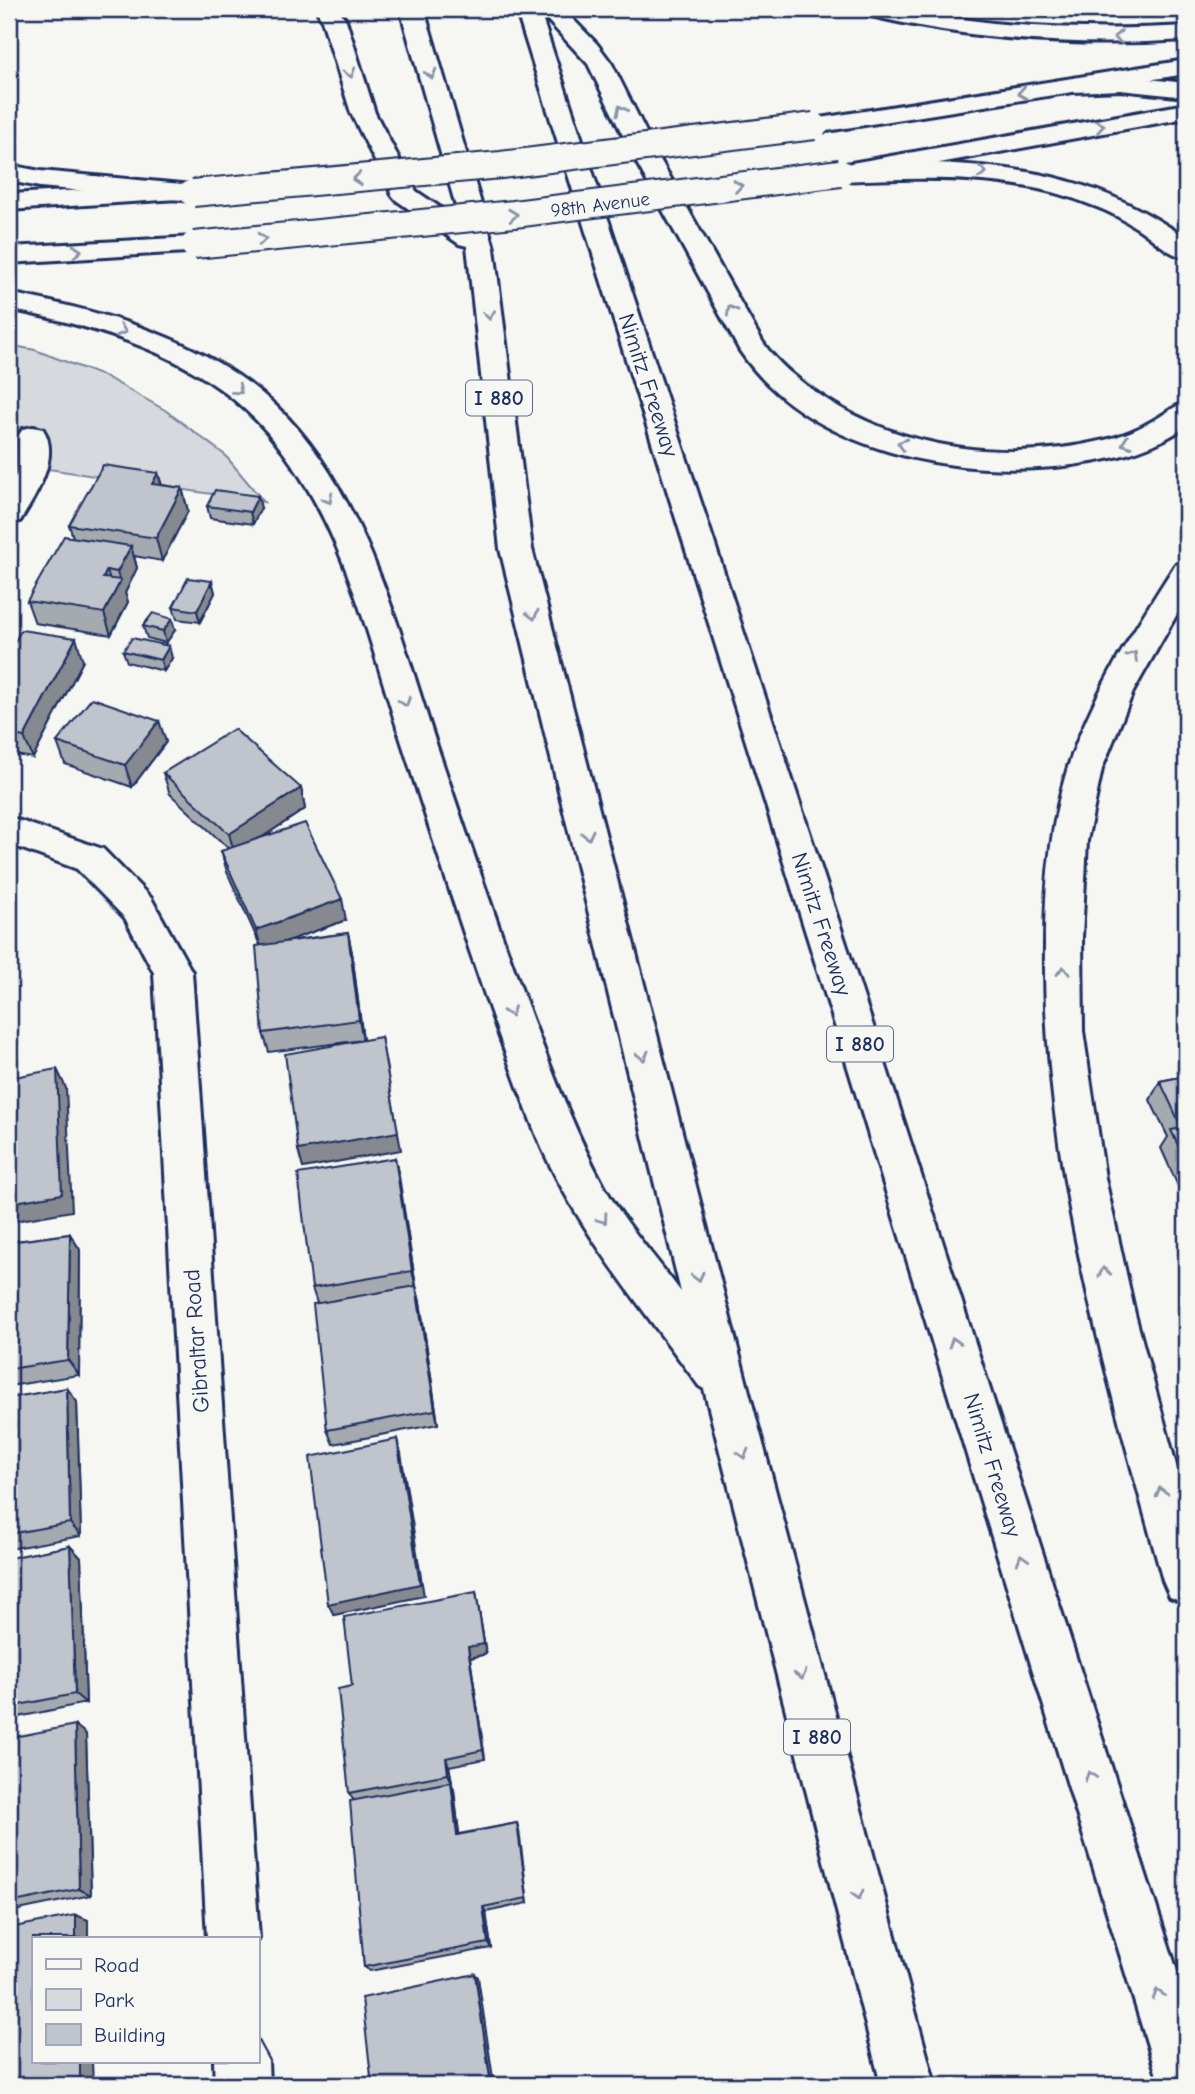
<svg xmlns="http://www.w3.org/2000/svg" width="1195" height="2094" viewBox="0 0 1195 2094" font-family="'Comic Neue',sans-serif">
<rect width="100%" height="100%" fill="#f6f6f2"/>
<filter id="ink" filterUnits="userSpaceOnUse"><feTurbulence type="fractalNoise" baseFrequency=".0143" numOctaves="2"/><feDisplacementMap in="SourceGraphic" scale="14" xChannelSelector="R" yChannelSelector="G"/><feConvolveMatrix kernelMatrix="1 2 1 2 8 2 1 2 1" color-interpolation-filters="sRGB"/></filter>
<g filter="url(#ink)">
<polygon fill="#d6d9dd" stroke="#78849e" stroke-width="2" points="9,345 35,350 106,377 165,410 225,455 264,502 9,463"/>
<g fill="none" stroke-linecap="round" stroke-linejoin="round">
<g stroke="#1b2f5e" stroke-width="6">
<g id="minor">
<path d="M33,427L43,429C61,457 35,497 20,521L9,524V488L17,474L18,436L23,429Z"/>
<polygon points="9,817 103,849 151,898 192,972 259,1938 257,1942 257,1938 207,1938 154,973 125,918 77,869 9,844"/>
<polygon points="257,2041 268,2061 269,2085 215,2085 214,2061 257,2061"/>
</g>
</g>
<g stroke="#1b2f5e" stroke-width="6">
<g id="major">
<polygon points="1186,60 1186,74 814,133 805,131 802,126 805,121 814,119"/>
<polygon points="1186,104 1186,118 840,181 831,178 827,173 831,168 840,165"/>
<polygon points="184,185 193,188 197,193 193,198 9,210 9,194"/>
<polygon points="194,237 203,239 207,245 203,251 9,263 9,247"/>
</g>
</g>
<g stroke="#1b2f5e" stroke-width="6">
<g id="highway">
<path d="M316,9H338L346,20L375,113L416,191L460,221L400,9H424L494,248L532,549L748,1388L935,2085H881L704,1389L699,1386C639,1303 569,1221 532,1124C484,1000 444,873 403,746C367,636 341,509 258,422C194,354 97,327 9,309V293C104,312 205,338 277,407C367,493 400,637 439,752C469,841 499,930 532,1018C554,1076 575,1133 605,1188C626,1225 656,1258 681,1292L500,549L467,246L459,244L396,200L392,195L351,113L322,20Z"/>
<path d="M516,9H563L597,44L612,64L657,154L762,341C776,363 798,380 820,395C902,451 1009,463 1105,440C1122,436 1139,429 1154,420C1166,414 1173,406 1186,403V426C1154,450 1111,460 1072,465C959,480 808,452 740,351L632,154L588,64L540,12L876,1035L1186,1999V2085H1160L1159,2082L838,1035Z"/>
<path d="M859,9C905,7 948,18 993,23C1057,29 1121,30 1186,26V40C1078,47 968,40 863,14Z"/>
<polygon points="1120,76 1186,83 1186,97 1120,90 1073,92 1064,90 1061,85 1064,80"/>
<path d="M934,163C1033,167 1104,181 1186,238V258C1167,254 1153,238 1137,228C1123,219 1108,211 1094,206C1013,173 925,178 840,181L831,178L827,173L831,168L840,165Z"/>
<polygon points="9,165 40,171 193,185 202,188 206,193 202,198 193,201 40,187 9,181"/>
<path d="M1186,562V598L1133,692L1102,769L1087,841L1082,937L1083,1031L1105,1178L1135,1314L1186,1502V1604L1170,1597L1163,1581C1106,1374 1042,1162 1045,945C1045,885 1050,825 1068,767C1092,694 1134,630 1175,565Z"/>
</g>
</g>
<use href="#minor" fill="#f6f6f2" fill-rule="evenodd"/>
<use href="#major" fill="#f6f6f2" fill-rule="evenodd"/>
<use href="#highway" fill="#f6f6f2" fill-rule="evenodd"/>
<g stroke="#1b2f5e" stroke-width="30" stroke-linecap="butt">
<g id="major-bridge">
<polyline points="193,193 501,165 814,126"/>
<polyline points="194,245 514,214 840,173"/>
</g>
</g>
<use href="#major-bridge" stroke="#f6f6f2" stroke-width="26"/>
</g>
<g fill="#a5a9b0" stroke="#1b2f5e" stroke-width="2">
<polygon points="158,473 162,485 182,488 188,511 162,561 134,556 137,568 125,593 128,602 111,635 35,623 27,601 73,537 69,525"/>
<polygon points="207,506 261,508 253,524 210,518"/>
<polygon points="212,581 215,593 200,622 177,619 173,607"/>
<polygon points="143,626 175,630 166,643 147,638"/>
<polygon points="123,651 172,658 164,671 127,662"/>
<polygon points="9,653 83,661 33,758 9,754"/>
<polygon points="159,721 166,742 132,787 65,764 57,742"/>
<polygon points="163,773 301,788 305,809 261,838 346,920 286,941 348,933 352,953 363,1040 269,1052 263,1033 260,945 227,872 221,851 229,849 170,794"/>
<polygon points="1186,1076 1186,1204 1161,1148 1168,1137 1150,1100 1160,1081"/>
<polygon points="395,1158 416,1286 420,1302 438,1424 333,1444 327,1430 317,1303 312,1288"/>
<polygon points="70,1234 80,1250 79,1375 9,1386 9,1242"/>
<polygon points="1186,1249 1186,1281 1178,1261"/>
<polygon points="67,1388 77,1402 81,1536 9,1549 9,1398"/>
<polygon points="70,1546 81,1558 86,1703 9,1719 9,1558"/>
<polygon points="476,1592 486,1654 470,1658 485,1759 449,1766 452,1782 407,1791 451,1782 454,1790 459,1834 517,1823 528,1903 486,1912 491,1948 370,1971 364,1967 354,1801 349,1793 352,1686"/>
<polygon points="86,1734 91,1895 9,1912 9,1738"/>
</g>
<g fill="#868990" stroke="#1b2f5e" stroke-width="2">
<polygon points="158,473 164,495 152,484"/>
<polygon points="182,488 188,511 162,561 156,538"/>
<polygon points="258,496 261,508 253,524 250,512"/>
<polygon points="131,546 137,568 125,593 128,602 111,635 104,613 120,582 117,572"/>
<polygon points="107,570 114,593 103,578"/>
<polygon points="212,581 215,593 200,622 197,611"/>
<polygon points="172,619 175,630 166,643 163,631"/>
<polygon points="76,638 83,661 33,758 24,737"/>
<polygon points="169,646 172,658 164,671 161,660"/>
<polygon points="159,721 166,742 132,787 125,765"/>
<polygon points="301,788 305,809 235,855 229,834"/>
<polygon points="342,899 346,920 262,950 256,930"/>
<polygon points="348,933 352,953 363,1040 359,1020"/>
<polygon points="381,1037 401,1150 303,1168 298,1150"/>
<polygon points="57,1069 66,1088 72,1211 9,1222 9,1203"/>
<polygon points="395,1158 399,1176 416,1287 412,1271"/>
<polygon points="70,1234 80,1250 79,1375 68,1360"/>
<polygon points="416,1286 420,1302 438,1424 435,1410"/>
<polygon points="67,1388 77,1402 81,1536 70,1523"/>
<polygon points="397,1439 401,1453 424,1596 334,1615 328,1604"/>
<polygon points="70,1546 81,1558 86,1703 75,1694"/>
<polygon points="476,1592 486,1654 470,1658 485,1759 483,1750 468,1647"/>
<polygon points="75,1725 86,1734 91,1895 79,1889"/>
<polygon points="446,1758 449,1766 452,1782 448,1774"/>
<polygon points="451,1782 454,1790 460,1841 457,1835"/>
<polygon points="517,1823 519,1830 528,1903 527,1898"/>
<polygon points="483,1907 486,1912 491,1948 488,1943"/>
<polygon points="76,1915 88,1920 88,1938 76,1938"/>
<polygon points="475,1974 478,1977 494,2085 491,2085"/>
<polygon points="80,2061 92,2061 93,2085 80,2085"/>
</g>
<g fill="#c0c4cd" stroke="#1b2f5e" stroke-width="2">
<polygon points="103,465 158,473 152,484 182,488 156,538 69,525"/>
<polygon points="215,490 258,496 250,512 207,506"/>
<polygon points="64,536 131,546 117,572 107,570 103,578 121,580 104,613 27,601"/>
<polygon points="188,578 212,581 197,611 173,607"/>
<polygon points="153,613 172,619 163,631 143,626"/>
<polygon points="21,630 76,638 24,737 9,734 9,653"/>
<polygon points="132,638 169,646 161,660 123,651"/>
<polygon points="92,698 159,721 125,765 57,742"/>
<polygon points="234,729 301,788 229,834 163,773"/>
<polygon points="305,823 342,899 256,930 221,851"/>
<polygon points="348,933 359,1020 263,1033 256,946"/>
<polygon points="381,1037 398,1132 298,1150 285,1054"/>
<polygon points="57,1069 62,1194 9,1203 9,1078"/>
<polygon points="1186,1076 1186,1163 1171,1130 1182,1128 1160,1081"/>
<polygon points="395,1158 412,1271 312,1288 298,1174"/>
<polygon points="70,1234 68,1360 9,1369 9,1242"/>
<polygon points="416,1286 435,1410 327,1430 313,1304"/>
<polygon points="67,1388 70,1523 9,1534 9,1398"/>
<polygon points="397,1439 420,1584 328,1604 310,1457"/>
<polygon points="70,1546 75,1694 9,1707 9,1558"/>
<polygon points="476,1592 484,1644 468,1647 483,1750 446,1758 448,1774 349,1793 338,1689 352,1686 344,1617"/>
<polygon points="75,1725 79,1889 9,1903 9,1738"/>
<polygon points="451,1782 457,1835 517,1823 527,1898 483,1907 488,1943 364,1967 350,1801"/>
<polygon points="76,1915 76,1938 33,1938 33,2061 80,2061 80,2085 9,2085 9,1928"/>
<polygon points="475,1974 491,2085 372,2085 362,1998"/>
</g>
<defs><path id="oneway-chevron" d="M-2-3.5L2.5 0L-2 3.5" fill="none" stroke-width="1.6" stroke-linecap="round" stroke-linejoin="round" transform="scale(1.75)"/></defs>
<g stroke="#8892a8">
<use href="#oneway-chevron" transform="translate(1118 37) rotate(179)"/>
<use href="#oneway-chevron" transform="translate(350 73) rotate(73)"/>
<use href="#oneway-chevron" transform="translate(431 74) rotate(74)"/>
<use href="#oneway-chevron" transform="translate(1022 93) rotate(171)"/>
<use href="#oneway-chevron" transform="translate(621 110) rotate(-116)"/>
<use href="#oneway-chevron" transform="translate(1100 126) rotate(-9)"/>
<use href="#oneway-chevron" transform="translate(982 172) rotate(4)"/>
<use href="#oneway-chevron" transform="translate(357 179) rotate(174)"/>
<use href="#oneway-chevron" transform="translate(738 186) rotate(-8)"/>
<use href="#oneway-chevron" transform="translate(513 215) rotate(-6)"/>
<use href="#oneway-chevron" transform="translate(262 239) rotate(-5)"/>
<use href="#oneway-chevron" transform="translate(77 251) rotate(-3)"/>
<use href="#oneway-chevron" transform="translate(731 310) rotate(-119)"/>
<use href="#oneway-chevron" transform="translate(489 315) rotate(83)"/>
<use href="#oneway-chevron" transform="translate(122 331) rotate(19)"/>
<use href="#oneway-chevron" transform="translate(238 390) rotate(40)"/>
<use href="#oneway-chevron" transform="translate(1126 443) rotate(161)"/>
<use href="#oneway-chevron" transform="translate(902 444) rotate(-164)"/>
<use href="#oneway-chevron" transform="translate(328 499) rotate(61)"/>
<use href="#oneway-chevron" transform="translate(533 615) rotate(76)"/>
<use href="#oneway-chevron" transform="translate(1133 656) rotate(-58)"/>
<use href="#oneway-chevron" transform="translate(405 702) rotate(72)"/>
<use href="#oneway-chevron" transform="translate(588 835) rotate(76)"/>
<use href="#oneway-chevron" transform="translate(1063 971) rotate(-91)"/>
<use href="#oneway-chevron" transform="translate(510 1012) rotate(70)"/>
<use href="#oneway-chevron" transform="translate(643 1056) rotate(76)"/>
<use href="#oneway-chevron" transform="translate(603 1219) rotate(54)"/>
<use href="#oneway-chevron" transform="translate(1104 1272) rotate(-102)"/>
<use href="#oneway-chevron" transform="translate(698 1277) rotate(76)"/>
<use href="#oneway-chevron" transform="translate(954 1342) rotate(-107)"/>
<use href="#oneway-chevron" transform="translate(743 1454) rotate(75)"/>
<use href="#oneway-chevron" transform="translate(1161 1492) rotate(-106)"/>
<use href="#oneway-chevron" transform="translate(1022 1559) rotate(-107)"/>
<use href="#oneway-chevron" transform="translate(801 1675) rotate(75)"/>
<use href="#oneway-chevron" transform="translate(1090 1776) rotate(-107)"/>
<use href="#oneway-chevron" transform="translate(858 1895) rotate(75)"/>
<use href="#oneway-chevron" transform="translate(1158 1994) rotate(-107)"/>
</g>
</g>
<g text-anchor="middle" stroke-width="7" stroke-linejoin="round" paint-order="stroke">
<g font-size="19" fill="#1b2f5e" stroke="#f6f6f2">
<text transform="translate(600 204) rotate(-7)" y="7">98th Avenue</text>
</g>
<g fill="#f6f6f2" stroke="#5d6b8a" stroke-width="2">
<rect x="466" y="380.5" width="66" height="35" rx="5"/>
<rect x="827" y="1026.5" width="66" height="35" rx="5"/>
<rect x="784" y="1719.5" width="66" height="35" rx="5"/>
</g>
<g font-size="21" font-weight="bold" fill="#1b2f5e">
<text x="499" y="405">I 880</text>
<text x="860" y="1051">I 880</text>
<text x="817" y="1744">I 880</text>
</g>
<g font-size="23" fill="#1b2f5e" stroke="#f6f6f2">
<text transform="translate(649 385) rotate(72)" y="8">Nimitz Freeway</text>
<text transform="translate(822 924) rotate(72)" y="8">Nimitz Freeway</text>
<text transform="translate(196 1341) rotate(-94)" y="8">Gibraltar Road</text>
<text transform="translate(993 1465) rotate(73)" y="8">Nimitz Freeway</text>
</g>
</g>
<rect width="1195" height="2094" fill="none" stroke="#f6f6f2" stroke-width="35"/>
<rect x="18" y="18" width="1160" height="2059" fill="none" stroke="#1b2f5e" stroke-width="2.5" filter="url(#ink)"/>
<rect x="32" y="1937" width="228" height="126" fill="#f6f6f2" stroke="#9ea6b7" stroke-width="2"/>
<rect x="46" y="1959" width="35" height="10" fill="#f6f6f2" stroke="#9ea6b7" stroke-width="2"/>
<text x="94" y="1972" font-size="21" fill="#1b2f5e">Road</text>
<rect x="46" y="1989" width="35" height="21" fill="#d6d9dd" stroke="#9ea6b7" stroke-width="2"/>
<text x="94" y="2007" font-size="21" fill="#1b2f5e">Park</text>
<rect x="46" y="2024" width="35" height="21" fill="#c0c4cd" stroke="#9ea6b7" stroke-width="2"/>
<text x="94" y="2042" font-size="21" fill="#1b2f5e">Building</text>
</svg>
